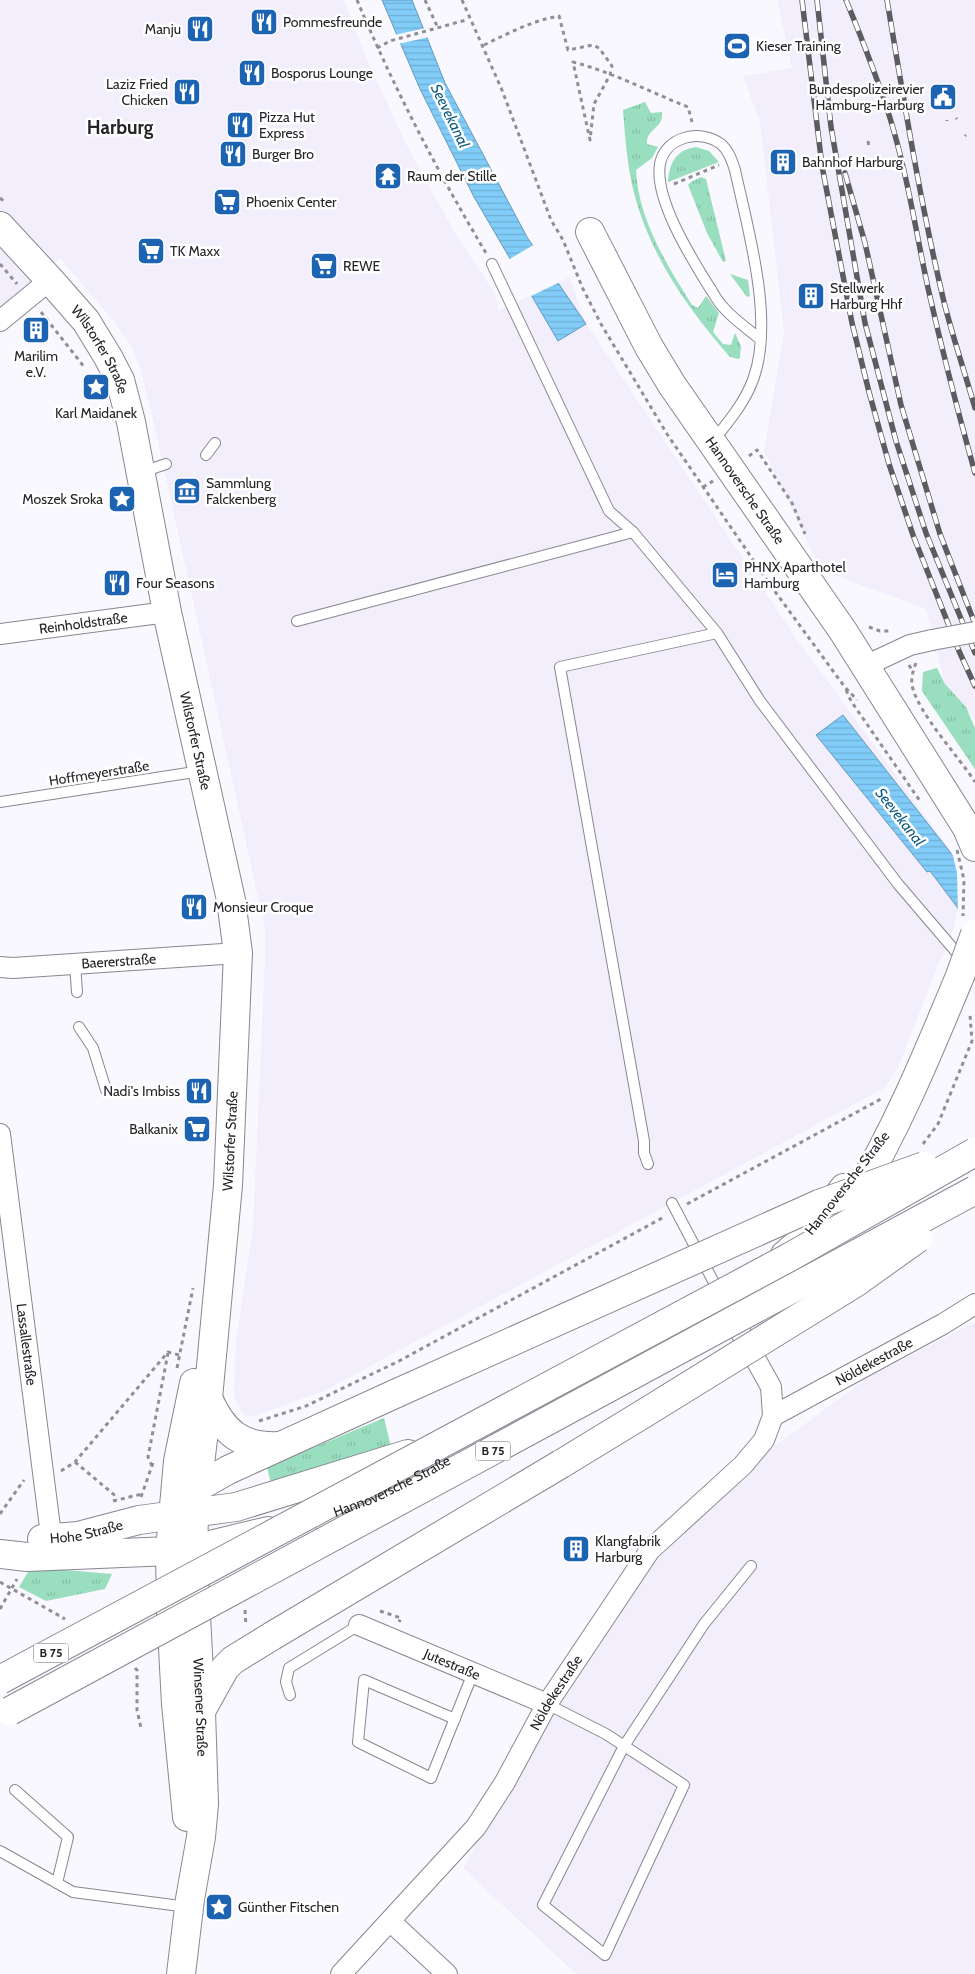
<svg xmlns="http://www.w3.org/2000/svg" width="975" height="1974" viewBox="0 0 975 1974" font-family="Cabin,sans-serif">
<defs>
<pattern id="grass-tufts" width="24" height="20" patternUnits="userSpaceOnUse" patternTransform="scale(1.25)"><rect width="24" height="20" fill="#99debe"/><path d="M3 7l-1-3M5 7V3M7 7l1-3M15 17l-1-3M17 17v-4M19 17l1-3" fill="none" stroke="#84bea3"/></pattern>
<pattern id="water-rules" width="6" height="5" patternUnits="userSpaceOnUse" patternTransform="scale(1.25)"><rect width="6" height="5" fill="#81ccf9"/><path d="M0 2.5h6" fill="none" stroke="#6fafd5"/></pattern>
</defs>
<rect width="100%" height="100%" fill="#f9f8fe"/>
<g fill="#f2eefc">
<polygon points="0,0 344,0 369,64 405,142 456,235 494,292 497,300 498,311 570,277 584,320 791,631 951,851 958,887 958,908 951,939 938,965 897,1070 884,1088 324,1391 254,1416 244,1415 241,1411 235,1399 234,1393 236,1341 253,1227 265,958 265,929 153,419 140,368 133,349 115,323 60,258 0,308"/>
<polygon points="777,0 975,0 975,721 966,707 945,684 926,609 821,570 764,451 784,332 760,122 743,76 792,68"/>
<polygon points="975,1322 975,1974 576,1974 463,1868 539,1730 598,1641 663,1552 770,1450 867,1378"/>
</g>
<g fill="url(#grass-tufts)">
<path d="M645,102L651,113L662,112C662,115 662,118 661,121C656,130 646,132 647,144L658,147L652,158L636,170C638,219 667,265 692,305L698,308L706,296L719,313L713,332L723,344L731,345L735,333L741,346L740,358L738,359L730,357C687,308 649,254 633,189C627,163 625,136 623,110Z"/>
<path d="M696,147L709,151L719,162L668,182C669,163 676,150 696,147Z"/>
<polygon points="701,177 706,179 726,261 723,262 707,233 688,185 691,182"/>
<polygon points="730,274 748,280 750,296 747,297"/>
<polygon points="937,668 945,684 966,707 975,728 975,769 922,691 923,672"/>
<polygon points="384,1418 391,1447 271,1484 267,1467"/>
<polygon points="31,1567 112,1574 105,1589 46,1601 19,1587"/>
</g>
<g fill="url(#water-rules)" stroke="#659aba">
<polygon points="382,0 412,0 445,83 527,237 586,324 558,341 474,197 420,89"/>
<polygon points="843,715 975,884 975,931 930,871 927,872 816,735"/>
</g>
<g fill="#f9f8fe">
<polygon points="426,28 429,37 398,44 394,35"/>
<polygon points="535,244 560,282 529,297 508,260"/>
<polygon points="945,840 975,880 975,933 958,911 957,873 953,856"/>
</g>
<g fill="none" stroke-linecap="round" stroke-linejoin="round">
<g stroke="#898690" stroke-width="12">
<g id="lane">
<polyline points="492,264 609,511 633,532 717,633 760,701 898,884 963,960"/>
<path d="M713,441C729,421 746,401 754,377C774,318 748,230 735,170C732,161 729,151 721,144C700,128 665,137 660,164C654,198 690,256 708,285C713,292 717,301 723,307C733,319 748,329 760,339"/>
<polyline points="206,455 215,443"/>
<polyline points="142,472 166,464"/>
<polyline points="297,621 633,532"/>
<polyline points="0,802 201,771"/>
<polyline points="75,964 77,992"/>
<polyline points="79,1027 93,1048 106,1090"/>
<polyline points="648,1164 644,1153 644,1141 560,667 717,633"/>
<polyline points="672,1203 720,1294"/>
<polyline points="290,1695 286,1682 289,1668 359,1625"/>
<polyline points="547,1704 606,1734 684,1785 605,1955 543,1905 624,1746 704,1624 751,1566"/>
<polyline points="455,1719 364,1680 358,1742 431,1778 473,1673"/>
<polyline points="15,1790 68,1837 57,1883"/>
<polyline points="0,1851 73,1892 188,1907"/>
</g>
</g>
<g stroke="#898690" stroke-width="22">
<g id="street">
<polyline points="0,321 50,280"/>
<path id="s1" d="M0,634L167,612"/>
<polyline points="865,666 910,645 932,640"/>
<path id="s2" d="M0,967L13,968L238,953"/>
<path id="s3" d="M0,1134L53,1551"/>
<polyline points="726,1306 771,1387 773,1416"/>
<path id="s4" d="M359,1625L547,1704"/>
<polyline points="390,1921 447,1974"/>
<path id="s5" d="M341,1974L476,1827L505,1782L547,1704L650,1550L743,1465L764,1440L773,1416L943,1324L975,1304"/>
</g>
</g>
<g stroke="#898690" stroke-width="30">
<g id="secondary">
<path id="s6" d="M0,226L50,280L86,321L108,357L120,380L131,422L167,612L231,900L238,953L228,1185L208,1398L194,1513L193,1558L201,1711L204,1804L201,1837L190,1899L181,1974"/>
<path id="s7" d="M590,232L649,347L672,385L843,631L967,828L975,847"/>
<path d="M852,1203C896,1131 928,1053 960,976"/>
<polyline points="785,1255 806,1237 844,1188"/>
<path id="s8" d="M324,1516L371,1499L430,1470L548,1402"/>
<path id="s9" d="M42,1539L78,1536L139,1520L236,1507L408,1454"/>
<polyline points="0,1554 27,1557 170,1551 193,1549 268,1531"/>
<polyline points="187,1817 176,1704 171,1611 170,1551 178,1461 194,1383"/>
</g>
</g>
<g stroke="#898690" stroke-width="30">
<g id="highway">
<path d="M208,1398C223,1433 242,1448 280,1446"/>
<polyline points="561,1464 643,1414"/>
<polyline points="172,1515 198,1487 228,1470 397,1393"/>
<polyline points="201,1711 225,1668 233,1660 272,1636"/>
</g>
</g>
<g stroke="#908f94" stroke-width="3" stroke-dasharray="4 4" stroke-linecap="butt">
<path d="M357,0C394,88 437,171 486,253"/>
<polyline points="425,0 438,28"/>
<polyline points="462,0 502,90 551,220 563,240 583,289 601,324 667,434 771,586 844,686 857,700"/>
<path d="M484,45C509,33 531,21 559,16L568,50L593,45L599,48L612,66L610,75L594,104L590,140L573,62C612,72 650,92 688,107L692,122"/>
<polyline points="377,48 390,41 466,20"/>
<polyline points="956,118 957,119"/>
<polyline points="947,120 947,121"/>
<polyline points="965,136 966,135"/>
<polyline points="868,141 869,147"/>
<polyline points="674,184 719,165"/>
<polyline points="0,198 6,203"/>
<polyline points="0,264 17,284"/>
<polyline points="41,312 85,368"/>
<polyline points="749,456 757,450 792,503 805,534"/>
<polyline points="703,487 713,481"/>
<polyline points="869,627 880,631 890,631 891,633"/>
<path d="M916,663C913,670 911,678 912,685C917,712 959,757 975,782"/>
<polyline points="909,665 913,672"/>
<polyline points="846,690 851,701 920,801"/>
<polyline points="923,1144 938,1124 972,1041 970,1015"/>
<polyline points="687,1204 881,1099"/>
<polyline points="177,1368 193,1288"/>
<polyline points="259,1421 306,1406 399,1361 664,1217"/>
<polyline points="75,1462 118,1498"/>
<polyline points="152,1466 148,1457 168,1353"/>
<polyline points="61,1471 75,1462 168,1352 179,1355"/>
<polyline points="141,1497 153,1463"/>
<polyline points="113,1501 142,1494"/>
<polyline points="0,1514 24,1480"/>
<polyline points="0,1582 65,1619"/>
<polyline points="0,1609 17,1579"/>
<polyline points="245,1610 246,1626"/>
<polyline points="380,1611 401,1618 399,1622"/>
<polyline points="135,1668 137,1670 137,1710 141,1728"/>
</g>
<use href="#lane" stroke="#fff" stroke-width="10"/>
<use href="#street" stroke="#fff" stroke-width="20"/>
<use href="#secondary" stroke="#fff" stroke-width="28"/>
<use href="#highway" stroke="#fff" stroke-width="28"/>
<g stroke="#5c5b60" stroke-width="5.5">
<g id="rail">
<polyline points="802,0 822,166 852,323 869,392 889,464 913,535 959,651 975,686"/>
<polyline points="817,0 831,127 865,323 896,441 926,533 975,653"/>
<path d="M846,0C862,39 877,77 890,118C907,173 916,232 928,288C942,350 958,412 975,473"/>
<path d="M887,0C904,101 920,202 944,302C953,338 965,373 975,408"/>
<polyline points="845,173 865,243 901,405 940,534 975,624"/>
</g>
</g>
<use href="#rail" stroke="#fff" stroke-width="4" stroke-dasharray="11" stroke-linecap="butt"/>
<g stroke="#898690" stroke-width="22" stroke-linecap="butt">
<polyline id="street-bridge" points="932,640 975,632"/>
</g>
<g stroke="#898690" stroke-width="30" stroke-linecap="butt">
<polyline id="secondary-bridge" points="960,976 975,934"/>
</g>
<g stroke="#898690" stroke-width="30" stroke-linecap="butt">
<g id="highway-bridge">
<polyline points="397,1393 819,1204 924,1166"/>
<polyline points="643,1414 855,1283 918,1238"/>
<polyline points="272,1636 561,1464"/>
<polyline points="0,1680 788,1258 975,1152"/>
<polyline points="10,1711 975,1190"/>
</g>
</g>
<polyline stroke="#908f94" stroke-width="3" stroke-dasharray="4 4" stroke-linecap="butt" points="957,850 964,880 963,916"/>
<use href="#street-bridge" stroke="#fff" stroke-width="20"/>
<use href="#secondary-bridge" stroke="#fff" stroke-width="28"/>
<use href="#highway-bridge" stroke="#fff" stroke-width="28"/>
</g>
<defs>
<g id="restaurant-square" transform="scale(1.4375)"><rect x="-9" y="-9" width="18" height="18" rx="4" fill="#1c63b2" stroke="#fff"/><path d="M-5-6h1v4h1v-4h1v4h1v-4h1v5L-1.5 .5V6h-2V.5L-5-1ZM5-6V6H3V1.5H1.5Q1.5-4 5-6Z" fill="#fff"/></g>
<g id="stadium-square" transform="scale(1.4375)"><rect x="-9" y="-9" width="18" height="18" rx="4" fill="#1c63b2" stroke="#fff"/><path d="M0-5a6.5 5 0 1 0 0 10a6.5 5 0 1 0 0-10ZM-3.5-1.8h7v3.6h-7Z" fill="#fff"/></g>
<g id="civic-square" transform="scale(1.4375)"><rect x="-9" y="-9" width="18" height="18" rx="4" fill="#1c63b2" stroke="#fff"/><path d="M-.6-6.5H3V-4.5H.6V-3L4-1V1h2V6H-6V1h2V-1L-.6-3ZM-1.2 2.5V6h2.4V2.5Z" fill="#fff"/></g>
<g id="building-square" transform="scale(1.4375)"><rect x="-9" y="-9" width="18" height="18" rx="4" fill="#1c63b2" stroke="#fff"/><path d="M-4-6H4V6H1V3H-1V6H-4ZM-2.5-4.3h1.7v1.8h-1.7ZM.8-4.3h1.7v1.8H.8ZM-2.5-1h1.7V.8h-1.7ZM.8-1h1.7V.8H.8Z" fill="#fff"/></g>
<g id="temple-square" transform="scale(1.4375)"><rect x="-9" y="-9" width="18" height="18" rx="4" fill="#1c63b2" stroke="#fff"/><path d="M0-6L5-2H3V0L6.5 2.5H4V6H1.5V3h-3V6H-4V2.5H-6.5L-3 0V-2H-5Z" fill="#fff"/></g>
<g id="supermarket-square" transform="scale(1.4375)"><rect x="-9" y="-9" width="18" height="18" rx="4" fill="#1c63b2" stroke="#fff"/><path d="M-6-5.5h2.5l.6 2H6L4.5 2H-2.5L-4.4-4H-6ZM-1.5 3.2a1.3 1.3 0 1 0 .1 0ZM3 3.2a1.3 1.3 0 1 0 .1 0Z" fill="#fff"/></g>
<g id="sight-square" transform="scale(1.4375)"><rect x="-9" y="-9" width="18" height="18" rx="4" fill="#1c63b2" stroke="#fff"/><path d="M0-6L1.8-2.2L6-1.7L2.9 1.2L3.7 5.4L0 3.3L-3.7 5.4L-2.9 1.2L-6-1.7L-1.8-2.2Z" fill="#fff"/></g>
<g id="museum-square" transform="scale(1.4375)"><rect x="-9" y="-9" width="18" height="18" rx="4" fill="#1c63b2" stroke="#fff"/><path d="M0-6L6-3V-2H-6V-3ZM-5-1h2V3h-2ZM-1-1h2V3h-2ZM3-1h2V3H3ZM-6 4H6V6H-6Z" fill="#fff"/></g>
<g id="hotel-square" transform="scale(1.4375)"><rect x="-9" y="-9" width="18" height="18" rx="4" fill="#1c63b2" stroke="#fff"/><path d="M-6-4.5h1.5V1H6V5H4.5V3h-9V5H-6ZM-4 0a1.8 1.8 0 1 1 3.6 0ZM.5 0V-2.5h3Q6-2.5 6 0Z" fill="#fff"/></g>
</defs>
<g fill-rule="evenodd">
<use href="#restaurant-square" x="264" y="22"/>
<use href="#restaurant-square" x="200" y="29"/>
<use href="#stadium-square" x="737" y="46"/>
<use href="#restaurant-square" x="252" y="73"/>
<use href="#restaurant-square" x="187" y="92"/>
<use href="#civic-square" x="943" y="97"/>
<use href="#restaurant-square" x="240" y="125"/>
<use href="#restaurant-square" x="233" y="154"/>
<use href="#building-square" x="783" y="162"/>
<use href="#temple-square" x="388" y="176"/>
<use href="#supermarket-square" x="227" y="202"/>
<use href="#supermarket-square" x="151" y="251"/>
<use href="#supermarket-square" x="324" y="266"/>
<use href="#building-square" x="811" y="296"/>
<use href="#building-square" x="36" y="330"/>
<use href="#sight-square" x="96" y="387"/>
<use href="#museum-square" x="187" y="491"/>
<use href="#sight-square" x="122" y="499"/>
<use href="#hotel-square" x="725" y="575"/>
<use href="#restaurant-square" x="117" y="583"/>
<use href="#restaurant-square" x="194" y="907"/>
<use href="#restaurant-square" x="199" y="1091"/>
<use href="#supermarket-square" x="197" y="1129"/>
<use href="#building-square" x="576" y="1549"/>
<use href="#sight-square" x="219" y="1907"/>
</g>
<g text-anchor="middle" stroke-width="5" stroke-linejoin="round" paint-order="stroke">
<g fill="#fff" stroke="#666668" stroke-width="1">
<rect x="475.5" y="1441.5" width="35" height="19" rx="4"/>
<rect x="33.5" y="1643.5" width="35" height="19" rx="4"/>
</g>
<g font-size="12" font-weight="bold" fill="#252428">
<text x="493" y="1455">B 75</text>
<text x="51" y="1657">B 75</text>
</g>
<g font-size="14" fill="#252428" stroke="#fff" text-anchor="start">
<text x="283" y="27">Pommesfreunde</text>
<text x="181" y="34" text-anchor="end">Manju</text>
<text x="756" y="51">Kieser Training</text>
<text x="271" y="78">Bosporus Lounge</text>
<text x="168" y="89" text-anchor="end">Laziz Fried<tspan x="168" dy="16">Chicken</tspan></text>
<text x="924" y="94" text-anchor="end">Bundespolizeirevier<tspan x="924" dy="16">Hamburg-Harburg</tspan></text>
<text x="259" y="122">Pizza Hut<tspan x="259" dy="16">Express</tspan></text>
<text x="252" y="159">Burger Bro</text>
<text x="802" y="167">Bahnhof Harburg</text>
<text x="407" y="181">Raum der Stille</text>
<text x="246" y="207">Phoenix Center</text>
<text x="170" y="256">TK Maxx</text>
<text x="343" y="271">REWE</text>
<text x="830" y="293">Stellwerk<tspan x="830" dy="16">Harburg Hhf</tspan></text>
<text x="36" y="361" text-anchor="middle">Marilim<tspan x="36" dy="16">e.V.</tspan></text>
<text x="96" y="418" text-anchor="middle">Karl Maidanek</text>
<text x="206" y="488">Sammlung<tspan x="206" dy="16">Falckenberg</tspan></text>
<text x="103" y="504" text-anchor="end">Moszek Sroka</text>
<text x="744" y="572">PHNX Aparthotel<tspan x="744" dy="16">Hamburg</tspan></text>
<text x="136" y="588">Four Seasons</text>
<text x="213" y="912">Monsieur Croque</text>
<text x="180" y="1096" text-anchor="end">Nadi's Imbiss</text>
<text x="178" y="1134" text-anchor="end">Balkanix</text>
<text x="595" y="1546">Klangfabrik<tspan x="595" dy="16">Harburg</tspan></text>
<text x="238" y="1912">Günther Fitschen</text>
</g>
<g font-size="14" fill="#252428" stroke="#fff">
<text dy="5" stroke="none"><textPath href="#s6" startOffset="160">Wilstorfer Straße</textPath></text>
<text dy="5" stroke="none"><textPath href="#s7" startOffset="302">Hannoversche Straße</textPath></text>
<text dy="5" stroke="none"><textPath href="#s1" startOffset="84">Reinholdstraße</textPath></text>
<text dy="5" stroke="none"><textPath href="#s6" startOffset="565">Wilstorfer Straße</textPath></text>
<text transform="translate(99 773) rotate(-9)" y="5">Hoffmeyerstraße</text>
<text dy="5" stroke="none"><textPath href="#s2" startOffset="119">Baererstraße</textPath></text>
<text transform="translate(230 1141) rotate(-87)" y="5">Wilstorfer Straße</text>
<text transform="translate(847 1183) rotate(-52)" y="5">Hannoversche Straße</text>
<text dy="5" stroke="none"><textPath href="#s3" startOffset="212">Lassallestraße</textPath></text>
<text dy="5" stroke="none"><textPath href="#s5" startOffset="826">Nöldekestraße</textPath></text>
<text dy="5" stroke="none"><textPath href="#s8" startOffset="74">Hannoversche Straße</textPath></text>
<text dy="5" stroke="none"><textPath href="#s9" startOffset="45">Hohe Straße</textPath></text>
<text dy="5" stroke="none"><textPath href="#s4" startOffset="101">Jutestraße</textPath></text>
<text dy="5" stroke="none"><textPath href="#s5" startOffset="356">Nöldekestraße</textPath></text>
<text dy="5" stroke="none"><textPath href="#s6" startOffset="1538">Winsener Straße</textPath></text>
</g>
<g font-size="15" font-style="italic" fill="#105c81" stroke="#fff">
<text transform="translate(450 116) rotate(64)" y="5">Seevekanal</text>
<text transform="translate(900 817) rotate(52)" y="5">Seevekanal</text>
</g>
<g font-size="19" font-weight="bold" fill="#252428" stroke="#fff">
<text x="120" y="134">Harburg</text>
</g>
</g>
</svg>
